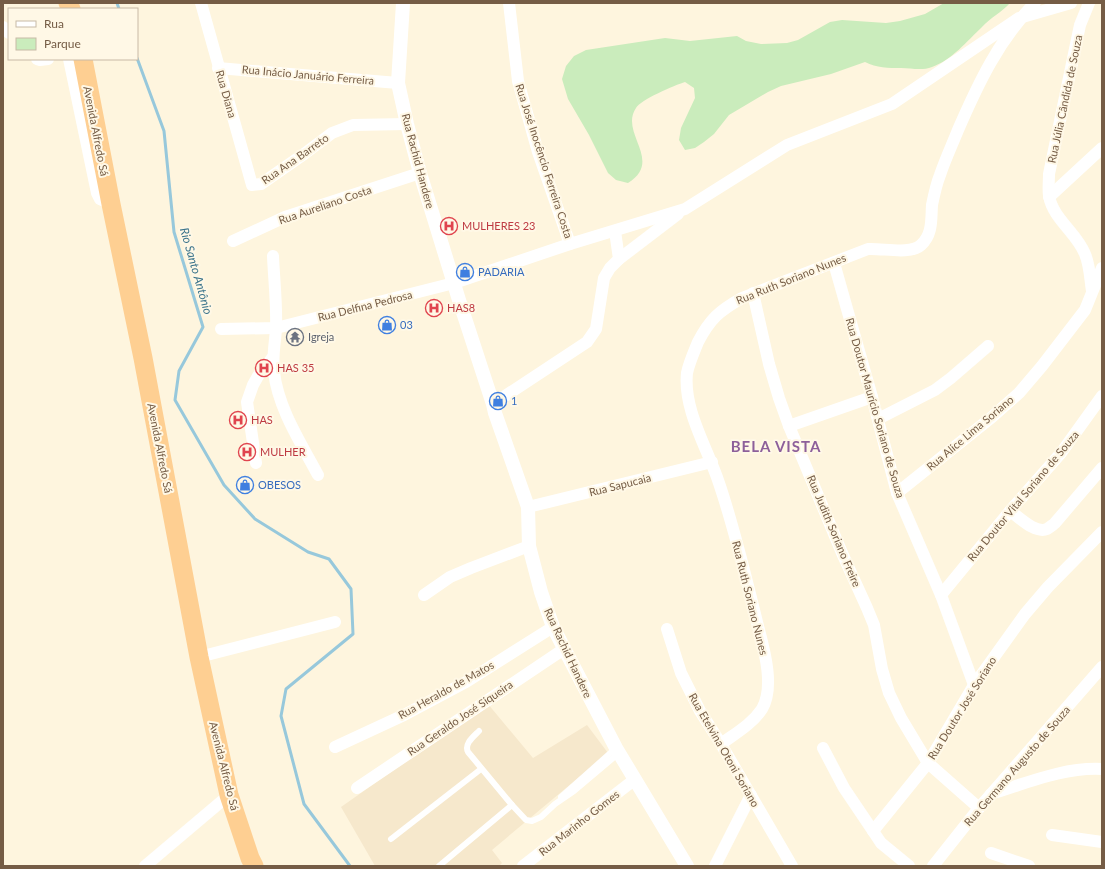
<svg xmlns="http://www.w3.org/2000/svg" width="1105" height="869" viewBox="0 0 1105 869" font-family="Lato,sans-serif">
<rect width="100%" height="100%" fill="#fef5de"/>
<polygon fill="#f6e8cc" points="488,704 533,758 587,725 608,753 492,850 502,863 499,866 375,866 341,807"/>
<path fill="#caecbc" d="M944,3H1010C1002,12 990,18 982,27C967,41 952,60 932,67C922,71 911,68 901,68C888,68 877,68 865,62L831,74L781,86L768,92L729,115L714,134L704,142L695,148L685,150L679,140L681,128L695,98L694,88L685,82C675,85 640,100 636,108C619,133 664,161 628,183L616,180L608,173L589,135L568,99L562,79L566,66L574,56L586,50L665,38L690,41L737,36L746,41L761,44L787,43L798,40L830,22L842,20L886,23L900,21L925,14Z"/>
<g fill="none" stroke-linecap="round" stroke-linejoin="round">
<g stroke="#97c8db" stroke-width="3">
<polyline points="117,3 119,9"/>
<polyline points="137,58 164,131 174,232 203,327 179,371 175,400 224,485 255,519 308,552 329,559 351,589 353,634 286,689 281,716 304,804 350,866"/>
</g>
<g stroke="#fff" stroke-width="6">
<path d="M479,731C473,737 464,744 468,752L512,805L526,820L532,821L541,817L555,804L574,791L619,753"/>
<polyline points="561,797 616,748"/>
<polyline points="391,839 481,769"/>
<polyline points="439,866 512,805"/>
</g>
<g stroke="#fff" stroke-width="12">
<polyline points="201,3 252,185 261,184 304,154 332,133 353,125 407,124"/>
<polyline points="509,3 518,81 538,152 570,244"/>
<path d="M1089,3L1080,25L1076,44L1049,174C1049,181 1048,189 1049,196C1053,219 1077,233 1085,254C1090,266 1090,279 1092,291"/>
<polyline points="3,27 9,33"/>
<polyline points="37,59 40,60 48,59"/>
<polyline points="69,59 97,193 100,199 111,204"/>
<polyline points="218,68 398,83"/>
<polyline points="1049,197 1102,148"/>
<polyline points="233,241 285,217 420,173"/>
<path d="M273,256C274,280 277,305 276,329C275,343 272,357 274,372C278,408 301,443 318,475"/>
<polyline points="619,259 678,214"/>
<polyline points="834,263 872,397 897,493 941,595 974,685"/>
<polyline points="753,293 769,364 779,398 789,426 842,553 867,608 874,625 882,669 889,693 901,718 928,763 979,808"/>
<polyline points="221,329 276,328 454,283 570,244 685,209 787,145 892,104 1019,18 1071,3"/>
<polyline points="493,404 587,342 596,329 604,278 610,268 619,259 615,231"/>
<polyline points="878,419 935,390 951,378 988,346"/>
<polyline points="789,426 872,397"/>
<polyline points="256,463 247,402 253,385 258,376 273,357"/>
<polyline points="897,493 992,417 1019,393 1042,366 1085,310 1102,268"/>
<polyline points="528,507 712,462"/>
<path d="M1010,511C1019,517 1035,534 1047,529C1050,527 1053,525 1055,523L1102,468"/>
<polyline points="424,595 450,577 471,568 529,546"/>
<polyline points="941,595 1010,511 1061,453 1102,396"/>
<polyline points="667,629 681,673 700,711 721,744 792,866"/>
<polyline points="199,657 335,622"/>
<path d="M721,744C736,733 752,724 762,709C775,687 764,649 758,626C746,578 735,530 719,483C708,449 683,410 687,373C689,363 694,352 698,342C710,319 719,311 742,298L868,249C883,248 910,255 921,245C933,234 931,219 932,205C934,195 936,185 940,175C945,160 952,145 958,130C978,84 999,39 1035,3"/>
<polyline points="335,747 404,715 466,682 553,627"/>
<polyline points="823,748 844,788 873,831 881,843 909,866"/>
<polyline points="357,788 564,649"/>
<path d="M991,794C1027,783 1064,767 1102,769"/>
<polyline points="873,831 928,763 974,685 1025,614 1048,587 1102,532"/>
<polyline points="1052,835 1102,842"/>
<polyline points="991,853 1029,866"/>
<polyline points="145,866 229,795"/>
<polyline points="523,866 634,780"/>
<polyline points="715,866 751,795"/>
<polyline points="933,866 979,808 1102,667"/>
</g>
<polyline stroke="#fff" stroke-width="14" points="403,3 398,83 407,124 420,173 459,300 493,404 495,413 528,507 529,546 541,592 553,627 616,748 687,866"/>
<g stroke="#fecf92" stroke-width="19">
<polyline points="68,3 71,9"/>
<polyline points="83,59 111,204 143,358 199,657 229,795 250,858 254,866"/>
</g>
</g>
<defs>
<g id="hospital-ring" transform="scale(0.9)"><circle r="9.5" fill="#fff8e6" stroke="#e0444e" stroke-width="1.5"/><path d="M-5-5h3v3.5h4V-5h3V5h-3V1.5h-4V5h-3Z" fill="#e0444e"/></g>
<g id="shop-ring" transform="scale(0.9)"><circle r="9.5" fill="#fff8e6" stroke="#3f7fe0" stroke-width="1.5"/><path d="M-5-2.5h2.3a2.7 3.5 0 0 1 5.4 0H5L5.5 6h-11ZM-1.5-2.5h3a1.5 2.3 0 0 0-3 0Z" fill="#3f7fe0"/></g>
<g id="temple-ring" transform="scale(0.9)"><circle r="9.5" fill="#fff8e6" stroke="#6b7280" stroke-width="1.5"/><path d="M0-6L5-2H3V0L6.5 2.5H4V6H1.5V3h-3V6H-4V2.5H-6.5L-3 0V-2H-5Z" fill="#6b7280"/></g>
</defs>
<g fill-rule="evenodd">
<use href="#hospital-ring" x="449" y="226"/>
<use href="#shop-ring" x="465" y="272"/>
<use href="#hospital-ring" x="434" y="308"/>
<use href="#shop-ring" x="387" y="325"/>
<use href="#temple-ring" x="295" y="337"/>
<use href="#hospital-ring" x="264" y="368"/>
<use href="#shop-ring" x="498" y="401"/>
<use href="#hospital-ring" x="238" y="420"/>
<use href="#hospital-ring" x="247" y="452"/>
<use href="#shop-ring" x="245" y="485"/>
</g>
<g text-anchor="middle" stroke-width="4" stroke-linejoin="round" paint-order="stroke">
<g font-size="11" fill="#755c45" stroke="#fff8e6">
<text transform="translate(308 75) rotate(5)" y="4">Rua Inácio Januário Ferreira</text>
<text transform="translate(226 94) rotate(74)" y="4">Rua Diana</text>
<text transform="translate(1065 99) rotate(-78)" y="4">Rua Júlia Cândida de Souza</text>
<text transform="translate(96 131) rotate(79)" y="4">Avenida Alfredo Sá</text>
<text transform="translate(295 159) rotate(-35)" y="4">Rua Ana Barreto</text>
<text transform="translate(418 161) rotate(75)" y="4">Rua Rachid Handere</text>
<text transform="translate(544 161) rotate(72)" y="4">Rua José Inocêncio Ferreira Costa</text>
<text transform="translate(325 205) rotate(-19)" y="4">Rua Aureliano Costa</text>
<text transform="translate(791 279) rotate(-22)" y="4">Rua Ruth Soriano Nunes</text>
<text transform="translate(365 306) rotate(-14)" y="4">Rua Delfina Pedrosa</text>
<text transform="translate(875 408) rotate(74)" y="4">Rua Doutor Maurício Soriano de Souza</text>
<text transform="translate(970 433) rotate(-40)" y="4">Rua Alice Lima Soriano</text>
<text transform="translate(160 448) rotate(79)" y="4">Avenida Alfredo Sá</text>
<text transform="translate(620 485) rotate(-14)" y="4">Rua Sapucaia</text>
<text transform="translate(1023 496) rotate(-50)" y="4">Rua Doutor Vital Soriano de Souza</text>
<text transform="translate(834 531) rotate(67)" y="4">Rua Judith Soriano Freire</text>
<text transform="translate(750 598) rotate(76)" y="4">Rua Ruth Soriano Nunes</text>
<text transform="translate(568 653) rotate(65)" y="4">Rua Rachid Handere</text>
<text transform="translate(446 690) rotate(-29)" y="4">Rua Heraldo de Matos</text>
<text transform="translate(962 708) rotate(-58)" y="4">Rua Doutor José Soriano</text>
<text transform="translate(460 718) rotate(-34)" y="4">Rua Geraldo José Siqueira</text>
<text transform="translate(724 750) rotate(60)" y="4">Rua Etelvina Otoni Soriano</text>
<text transform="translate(224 766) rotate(76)" y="4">Avenida Alfredo Sá</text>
<text transform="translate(1017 766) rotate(-49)" y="4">Rua Germano Augusto de Souza</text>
<text transform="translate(579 823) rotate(-38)" y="4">Rua Marinho Gomes</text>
</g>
<g font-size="11" fill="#be3a42" stroke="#fff8e6" text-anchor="start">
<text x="462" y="230">MULHERES 23</text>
<text x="447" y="312">HAS8</text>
<text x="277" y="372">HAS 35</text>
<text x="251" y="424">HAS</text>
<text x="260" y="456">MULHER</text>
</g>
<g font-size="11" fill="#366cbe" stroke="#fff8e6" text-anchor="start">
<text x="478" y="276">PADARIA</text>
<text x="400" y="329">03</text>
<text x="511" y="405">1</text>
<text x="258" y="489">OBESOS</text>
</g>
<g font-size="11" fill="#5b616d" stroke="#fff8e6" text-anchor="start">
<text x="308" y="341">Igreja</text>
</g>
<g font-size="12" font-style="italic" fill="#3c748b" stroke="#fff8e6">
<text transform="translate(196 271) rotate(74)" y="4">Rio Santo Antônio</text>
</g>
<g font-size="15" font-weight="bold" letter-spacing="1" fill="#8d5f9a" stroke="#fff8e6">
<text x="776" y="452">BELA VISTA</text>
</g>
</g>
<rect width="1105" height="869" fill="none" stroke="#755c45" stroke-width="8"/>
<rect x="8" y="8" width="130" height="52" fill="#fff8e6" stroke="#c8baa6"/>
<rect x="16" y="21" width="20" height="6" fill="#ffffff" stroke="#c8baa6"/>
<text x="44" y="28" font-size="12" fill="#755c45">Rua</text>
<rect x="16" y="38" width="20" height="12" fill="#caecbc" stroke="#c8baa6"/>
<text x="44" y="48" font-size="12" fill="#755c45">Parque</text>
</svg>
